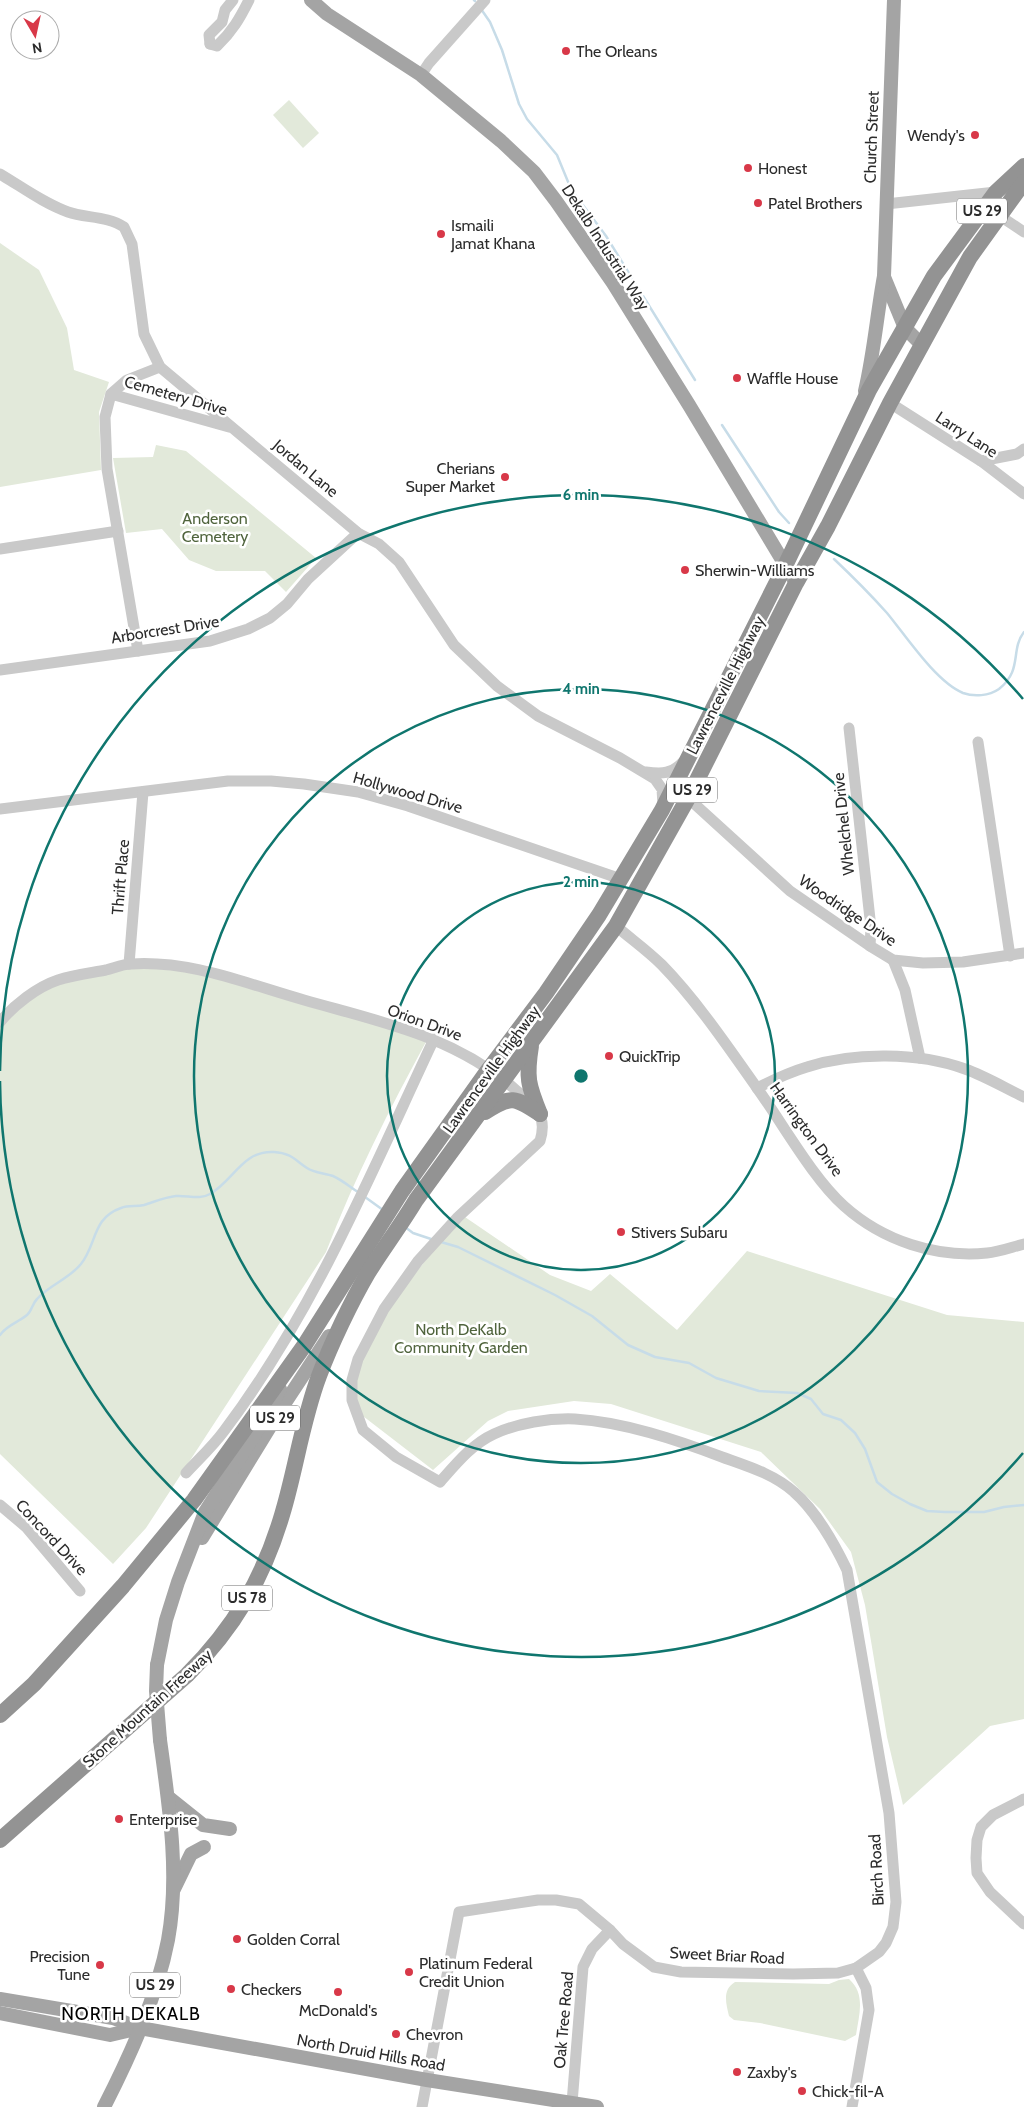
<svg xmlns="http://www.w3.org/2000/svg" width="1024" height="2107" viewBox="0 0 1024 2107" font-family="Cabin,sans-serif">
<rect width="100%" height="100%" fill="#fff"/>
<g fill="#e2e9da">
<polygon points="289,100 319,133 303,148 273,115"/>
<polygon points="0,243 39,270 67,328 74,370 109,382 99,412 101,470 0,487"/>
<polygon points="156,445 186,451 316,558 286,592 265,571 216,571 189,560 162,529 126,533 113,458 153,457"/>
<path d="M132,967L225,973L427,1040C389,1110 355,1177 326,1252L146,1528L113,1564L0,1454V1022L54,979Z"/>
<polygon points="462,1215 550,1275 591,1291 610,1274 677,1330 747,1251 947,1315 1024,1322 1024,1719 990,1726 903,1805 887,1737 865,1605 851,1552 820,1509 761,1452 611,1404 574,1401 508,1411 488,1421 433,1470 359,1413 354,1385 371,1337 397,1296"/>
<path d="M849,1979C866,1994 859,2015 856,2035L845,2041L760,2023L734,2020L729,2016C726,2003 722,1990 735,1982L829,1984L839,1980Z"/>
</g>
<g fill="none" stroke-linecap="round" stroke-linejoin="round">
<g stroke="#c7dce8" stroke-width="2.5">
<polyline points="474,0 475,1"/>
<polyline points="481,9 490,22 502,50 519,104 527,119 557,155 571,189 606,236 695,380"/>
<polyline points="722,425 779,512 789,523"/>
<path d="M834,559C852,576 870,594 887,613C906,636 936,682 963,693C974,697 989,696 999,689C1023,670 1010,650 1024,632"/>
<polyline points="365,1197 383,1210"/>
<polyline points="405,1227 413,1233 434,1240"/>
<polyline points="441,1242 458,1247 555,1295 592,1316 628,1345 655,1357 689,1363 716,1378 759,1391 797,1393 811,1399 823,1414 841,1420 855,1433 865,1449 877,1482 892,1494 910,1504 927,1511 945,1512 984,1512 1004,1507 1024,1505"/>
<path d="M0,1335C7,1325 17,1323 27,1315C32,1311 32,1304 37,1299C49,1285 69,1279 81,1264C97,1244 92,1218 121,1208C129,1205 136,1207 144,1205C154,1202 165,1197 176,1196C187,1195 200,1200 210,1194C234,1180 243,1150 274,1152C291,1153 295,1160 307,1168C314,1173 325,1173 333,1176C342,1180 350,1187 358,1192"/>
</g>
<g stroke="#c9c9c9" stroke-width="11">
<path d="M210,44L217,46C232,32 240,18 249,0"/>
<polyline points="210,44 209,35 222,22 225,10 233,0"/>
<polyline points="421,75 429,63 485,0"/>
<path d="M0,174C22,187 43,203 68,212C85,218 108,216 124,227L132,244L144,334L160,367L358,533L379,544L399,562L454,645L497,686L538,716L620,758L655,779L662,789L663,805"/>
<polyline points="886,204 996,192"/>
<polyline points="1000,216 1024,232"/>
<polyline points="111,394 229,427"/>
<polyline points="890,403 981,461 1024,494"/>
<polyline points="981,461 1017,454 1024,449"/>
<polyline points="0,549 118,531"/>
<polyline points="138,651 107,469 105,417 111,394 127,380 160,367"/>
<polyline points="0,670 210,641 248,629 270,618 287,604 308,579 358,533"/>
<polyline points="849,728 871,928 870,946"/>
<polyline points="978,742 1010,956"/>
<path d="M646,772C662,774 672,774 683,762"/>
<polyline points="688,798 790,891 870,946 893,960 923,963 963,962 1024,953"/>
<polyline points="0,809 228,781 271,781 304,784 358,792 408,806 621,879"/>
<path d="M616,926C631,939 648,951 662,965C697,1001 728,1047 757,1088C783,1124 812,1177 844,1206C883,1241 936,1258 987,1253C999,1252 1012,1247 1024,1244"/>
<polyline points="893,960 905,990 920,1058"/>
<polyline points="129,964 143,792"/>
<path d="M0,1022C14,1005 37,987 58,980C73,975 90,973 106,970C114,968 123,964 131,964C191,960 247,984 304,1000C381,1022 455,1036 517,1091C535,1106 548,1115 540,1141L458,1217L418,1261L384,1309L358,1359L352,1380V1400L363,1430L396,1457L440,1482C456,1464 472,1444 494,1434C518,1423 549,1418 575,1419C624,1422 677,1440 722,1457C747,1466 774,1474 794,1492C815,1510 835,1545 847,1570L889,1813L896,1902L893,1927L886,1943L879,1952L856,1968L838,1973L793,1974L681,1972L654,1967L623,1944L610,1930L579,1904L556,1900H538L459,1912L422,2107"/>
<path d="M757,1088C773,1080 790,1072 807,1067C853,1052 919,1052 965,1069C985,1076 1005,1088 1024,1097"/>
<path d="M186,1473C199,1459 213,1446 224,1431C314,1312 371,1173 434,1039"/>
<polyline points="0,1505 26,1527 80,1591"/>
<polyline points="1024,1799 993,1815 981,1827 977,1840 976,1858 977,1873 990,1892 1024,1924"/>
<polyline points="572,2103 583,1967 592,1949 610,1930"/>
<polyline points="852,2107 869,2010 866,1988 856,1968"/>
</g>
<g stroke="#a4a4a4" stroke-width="14">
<polyline points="311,0 327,14 421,75 501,141 534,172 556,201 613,283 689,405 796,583"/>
<polyline points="884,277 905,328 922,345"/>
<path d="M865,391C874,353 877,314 884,276L894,0"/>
<polyline points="202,1538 279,1412 329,1336"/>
<polyline points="157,1665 166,1620 178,1582 205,1512 264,1420 280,1389"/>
<polyline points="168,1797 203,1825 230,1829"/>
<polyline points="174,1889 191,1854 204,1847"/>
<polyline points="0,1999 113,2018 140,2028 427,2080 597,2107"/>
<polyline points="0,2013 110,2035 140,2028"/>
<path d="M104,2107C130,2056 157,1997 168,1940C180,1875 169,1805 160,1740"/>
</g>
<g stroke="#939393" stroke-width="16">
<path d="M531,1046C526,1077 528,1085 540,1114"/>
<path d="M485,1112C511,1095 515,1097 540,1114"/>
<polyline points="0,1715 34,1684 123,1586 194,1500 304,1346 402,1191 489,1069 546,993 599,915 662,810 785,566 869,390 934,276 996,192 1024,166"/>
<path d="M0,1840L187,1675C234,1628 263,1579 282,1515C296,1469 302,1421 319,1376C331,1344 351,1302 368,1273C383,1249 401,1225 416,1200L616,926L688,798L796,583L828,526L890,403L970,257L1024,182"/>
</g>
<polyline stroke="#a4a4a4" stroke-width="14" points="157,1665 156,1691 160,1740"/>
</g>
<g fill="none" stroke="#0f766e" stroke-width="2.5">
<circle cx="581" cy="1076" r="194"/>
<circle cx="581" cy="1076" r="387"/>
<path d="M1023 1453A581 581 0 0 1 0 1081M0 1071A581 581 0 0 1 1023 699"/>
</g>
<g fill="#d83848" stroke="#fff" stroke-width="2">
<circle cx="566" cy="51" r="5"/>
<circle cx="975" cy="135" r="5"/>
<circle cx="748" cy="168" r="5"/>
<circle cx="758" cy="203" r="5"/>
<circle cx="441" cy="234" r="5"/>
<circle cx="737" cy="378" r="5"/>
<circle cx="505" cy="477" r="5"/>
<circle cx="685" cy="570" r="5"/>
<circle cx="609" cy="1056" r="5"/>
<circle cx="621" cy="1232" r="5"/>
<circle cx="119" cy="1819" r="5"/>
<circle cx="237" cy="1939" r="5"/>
<circle cx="100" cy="1965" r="5"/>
<circle cx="409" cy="1972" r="5"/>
<circle cx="231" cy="1989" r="5"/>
<circle cx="338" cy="1992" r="5"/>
<circle cx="396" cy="2034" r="5"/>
<circle cx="737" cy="2072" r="5"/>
<circle cx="802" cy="2091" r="5"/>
</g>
<g text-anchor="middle" stroke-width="5" stroke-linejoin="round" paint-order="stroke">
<g fill="#fff" stroke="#6b6b6b" stroke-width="1">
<rect x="957" y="198.5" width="50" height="25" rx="4"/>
<rect x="667" y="777.5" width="50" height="25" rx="4"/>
<rect x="250" y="1405.5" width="50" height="25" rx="4"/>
<rect x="222" y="1585.5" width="50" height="25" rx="4"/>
<rect x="130" y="1972.5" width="50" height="25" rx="4"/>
</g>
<g font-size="15" font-weight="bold" fill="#2c2c2c">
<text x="982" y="216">US 29</text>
<text x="692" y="795">US 29</text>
<text x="275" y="1423">US 29</text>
<text x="247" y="1603">US 78</text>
<text x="155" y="1990">US 29</text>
</g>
<g font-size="16" fill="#2c2c2c" stroke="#fff" text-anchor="start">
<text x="576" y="57">The Orleans</text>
<text x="965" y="141" text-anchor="end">Wendy's</text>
<text x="758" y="174">Honest</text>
<text x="768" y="209">Patel Brothers</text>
<text x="451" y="231">Ismaili<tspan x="451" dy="18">Jamat Khana</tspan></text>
<text x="747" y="384">Waffle House</text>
<text x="495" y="474" text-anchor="end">Cherians<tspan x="495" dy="18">Super Market</tspan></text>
<text x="695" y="576">Sherwin-Williams</text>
<text x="619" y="1062">QuickTrip</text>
<text x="631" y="1238">Stivers Subaru</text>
<text x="129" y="1825">Enterprise</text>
<text x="247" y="1945">Golden Corral</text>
<text x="90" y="1962" text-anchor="end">Precision<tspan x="90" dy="18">Tune</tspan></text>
<text x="419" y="1969">Platinum Federal<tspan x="419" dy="18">Credit Union</tspan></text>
<text x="241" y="1995">Checkers</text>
<text x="338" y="2016" text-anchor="middle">McDonald's</text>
<text x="406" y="2040">Chevron</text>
<text x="747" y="2078">Zaxby's</text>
<text x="812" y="2097">Chick-fil-A</text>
</g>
<g font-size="16" fill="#2c2c2c" stroke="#fff">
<text transform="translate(871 137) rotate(-88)" y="6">Church Street</text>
<text transform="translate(606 247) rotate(57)" y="6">Dekalb Industrial Way</text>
<text transform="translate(176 395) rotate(16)" y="6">Cemetery Drive</text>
<text transform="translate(967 434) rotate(33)" y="6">Larry Lane</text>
<text transform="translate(306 468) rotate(40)" y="6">Jordan Lane</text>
<text transform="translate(165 629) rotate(-9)" y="6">Arborcrest Drive</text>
<text transform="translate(725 685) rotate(-63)" y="6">Lawrenceville Highway</text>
<text transform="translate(408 792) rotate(16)" y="6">Hollywood Drive</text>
<text transform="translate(843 824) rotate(-96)" y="6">Whelchel Drive</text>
<text transform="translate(120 877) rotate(-85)" y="6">Thrift Place</text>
<text transform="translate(848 910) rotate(34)" y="6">Woodridge Drive</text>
<text transform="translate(425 1022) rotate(20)" y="6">Orion Drive</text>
<text transform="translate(491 1069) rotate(-54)" y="6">Lawrenceville Highway</text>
<text transform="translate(807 1129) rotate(54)" y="6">Harrington Drive</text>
<text transform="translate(52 1537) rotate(47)" y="6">Concord Drive</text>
<text transform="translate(147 1708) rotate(-42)" y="6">Stone Mountain Freeway</text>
<text transform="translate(876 1870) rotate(-93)" y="6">Birch Road</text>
<text transform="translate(727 1955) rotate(3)" y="6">Sweet Briar Road</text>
<text transform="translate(563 2020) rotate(-85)" y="6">Oak Tree Road</text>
<text transform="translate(371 2052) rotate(10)" y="6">North Druid Hills Road</text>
</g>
<g font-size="16" fill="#50643d" stroke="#fff">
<text x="215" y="524">Anderson<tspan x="215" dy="18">Cemetery</tspan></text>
<text x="461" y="1335">North DeKalb<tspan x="461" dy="18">Community Garden</tspan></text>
</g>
<g font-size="18" letter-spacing="1" fill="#000" stroke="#fff">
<text x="131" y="2020">NORTH DEKALB</text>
</g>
</g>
<circle cx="581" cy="1076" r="8" fill="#0f766e" stroke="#fff" stroke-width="2.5"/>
<g font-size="15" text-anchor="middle" font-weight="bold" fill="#0f766e" stroke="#fff" stroke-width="5" stroke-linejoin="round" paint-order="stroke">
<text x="581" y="500">6 min</text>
<text x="581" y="694">4 min</text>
<text x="581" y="887">2 min</text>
</g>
<g transform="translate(35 35) rotate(171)"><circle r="24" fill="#ffffff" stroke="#ababab"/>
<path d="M0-4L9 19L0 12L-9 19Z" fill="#d83848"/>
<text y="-8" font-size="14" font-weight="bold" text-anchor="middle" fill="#2c2c2c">N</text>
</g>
</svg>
